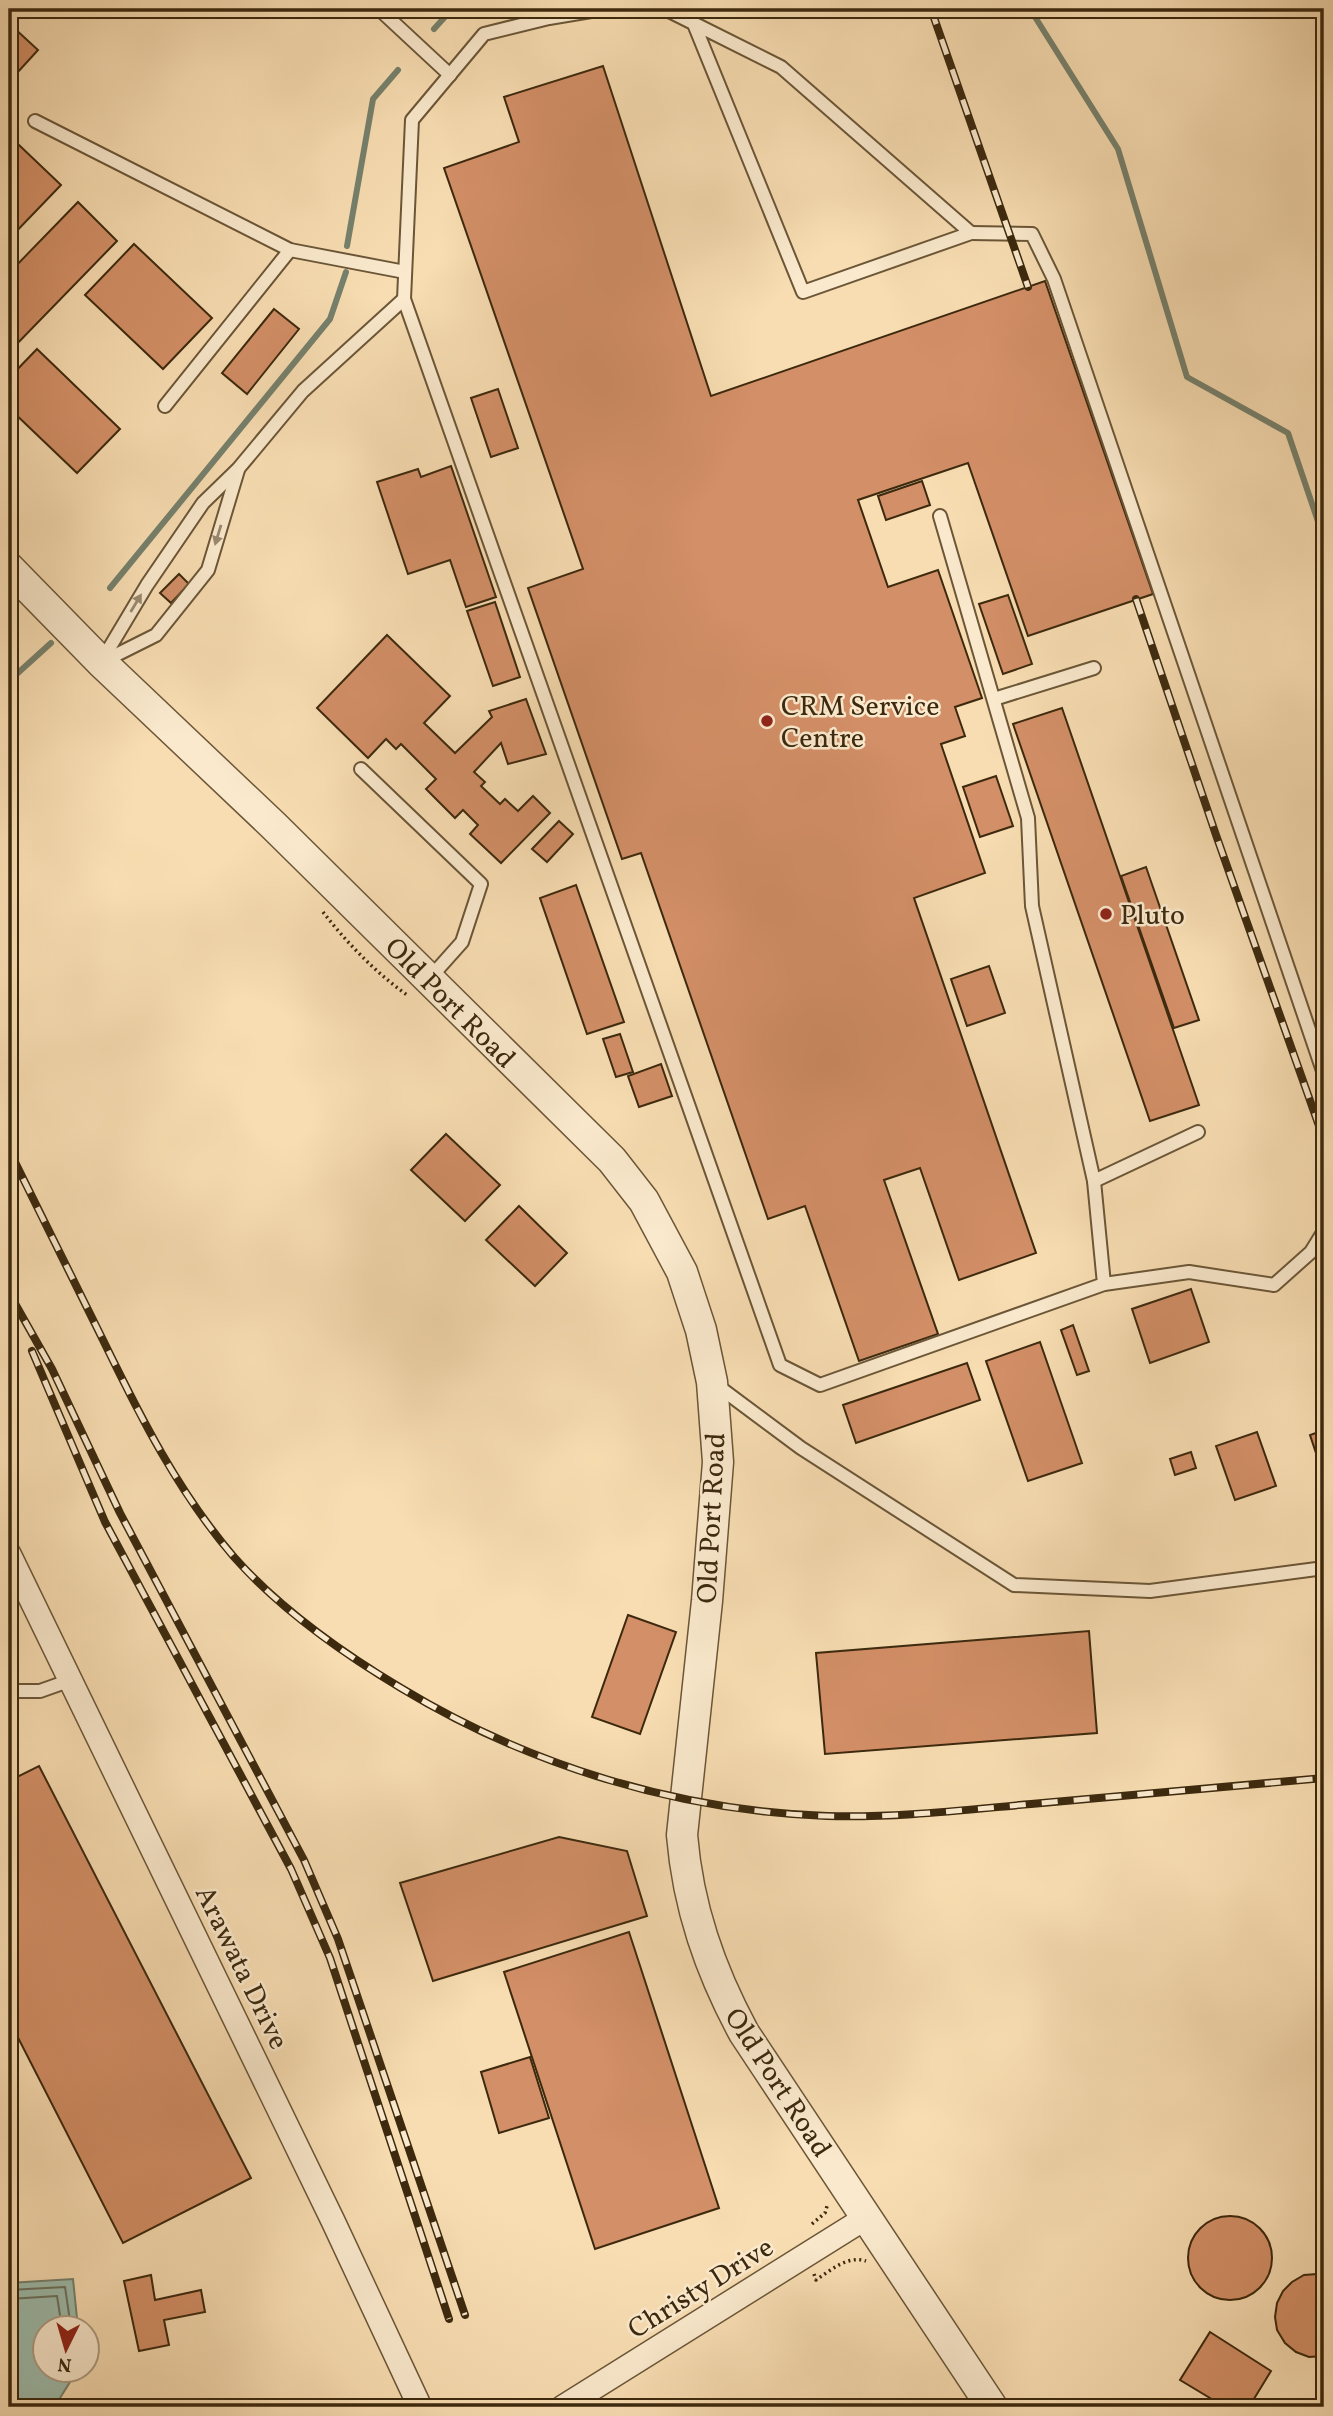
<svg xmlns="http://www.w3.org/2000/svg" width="1333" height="2416" viewBox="0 0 1333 2416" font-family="Vollkorn,serif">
<rect width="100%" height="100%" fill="#f8ddb2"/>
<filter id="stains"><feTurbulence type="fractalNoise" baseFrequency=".00286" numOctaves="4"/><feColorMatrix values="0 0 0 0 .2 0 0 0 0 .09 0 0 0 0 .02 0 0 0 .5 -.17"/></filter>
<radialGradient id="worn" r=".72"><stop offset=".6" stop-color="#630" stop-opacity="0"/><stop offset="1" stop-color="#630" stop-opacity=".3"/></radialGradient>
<polygon fill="#9dbcac" stroke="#76816d" stroke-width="2" points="73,2279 78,2328 46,2328 46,2370 77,2371 60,2398 61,2407 9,2407 9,2283"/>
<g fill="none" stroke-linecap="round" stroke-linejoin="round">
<g stroke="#6c725d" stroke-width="2">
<polyline points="9,2290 65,2287 71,2328"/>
<polyline points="9,2299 57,2296 62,2328"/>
</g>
<g stroke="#76816d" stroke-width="6">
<polyline points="1030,9 1118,149 1187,377 1288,433 1324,539"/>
<polyline points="434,29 452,9"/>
<polyline points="347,246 373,99 398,70"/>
<polyline points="110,588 330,319 346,272"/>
<polyline points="9,681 51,643"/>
</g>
</g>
<g fill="#d38f67" stroke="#3c290e" stroke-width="2">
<polygon points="13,27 38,50 17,73 9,65 9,32"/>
<polygon points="603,66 711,396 1045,281 1153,594 1028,636 968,463 858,500 888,587 938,570 982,698 955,707 965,736 941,744 985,873 914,898 1036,1253 959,1280 920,1168 884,1180 938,1334 859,1361 805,1206 768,1219 641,853 622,859 528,588 583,569 444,168 519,142 504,97"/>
<polygon points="19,145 61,185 9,239 9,156"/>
<polygon points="78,202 117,241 9,352 9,273"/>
<polygon points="134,244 212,318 163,369 85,295"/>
<polygon points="274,309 299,329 247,394 222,373"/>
<polygon points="37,349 120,429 77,473 9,408 9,378"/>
<polygon points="498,389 518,448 491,457 471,398"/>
<polygon points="451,466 496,597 466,607 450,560 408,574 377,482 418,469 421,477"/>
<polygon points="922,481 930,505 886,520 878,496"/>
<polygon points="179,574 189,584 171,603 160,593"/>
<polygon points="1008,595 1032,664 1003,674 979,604"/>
<polygon points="495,602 520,677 493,686 467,611"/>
<polygon points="387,635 450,696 424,723 455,753 492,717 489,711 526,699 546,754 508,764 501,743 474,772 485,782 481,786 500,804 505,799 518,811 533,796 550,813 501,863 470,834 478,825 463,810 455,818 426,789 436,779 401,744 396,749 386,739 368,758 317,708"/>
<polygon points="1062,708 1199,1105 1150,1121 1013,724"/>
<polygon points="996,776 1013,826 980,837 963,787"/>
<polygon points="559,821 573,834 547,862 532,849"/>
<polygon points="1146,867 1199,1020 1174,1028 1121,876"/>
<polygon points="576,885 624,1022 587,1034 540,898"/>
<polygon points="989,966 1005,1013 967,1026 951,979"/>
<polygon points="620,1034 633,1072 616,1077 603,1039"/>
<polygon points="661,1064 672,1096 639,1107 628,1076"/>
<polygon points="446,1134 500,1185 465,1221 411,1170"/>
<polygon points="519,1206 567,1253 535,1286 486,1240"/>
<polygon points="1191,1289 1209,1342 1150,1363 1132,1309"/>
<polygon points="1073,1325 1089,1371 1077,1375 1061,1330"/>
<polygon points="1040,1342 1082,1463 1028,1481 986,1361"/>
<polygon points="967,1363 980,1400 856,1443 843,1405"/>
<polygon points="1324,1430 1324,1477 1310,1435"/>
<polygon points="1257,1432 1276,1486 1235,1500 1216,1446"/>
<polygon points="1191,1452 1196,1468 1175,1475 1170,1459"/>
<polygon points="628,1615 676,1632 640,1734 592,1717"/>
<polygon points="1089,1631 1097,1733 825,1754 816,1653"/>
<polygon points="39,1766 251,2178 123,2243 9,2020 9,1781"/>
<polygon points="559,1837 627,1851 647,1916 433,1981 400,1883"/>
<polygon points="629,1932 719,2208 595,2249 504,1972"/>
<polygon points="530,2057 549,2118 499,2133 481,2072"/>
<circle cx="1230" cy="2258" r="42"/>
<polygon points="1317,2274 1324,2275 1324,2356 1309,2357 1296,2352 1285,2343 1277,2330 1275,2317 1277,2303 1283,2291 1292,2282 1304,2275"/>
<polygon points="151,2275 155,2300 201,2290 205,2312 164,2320 169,2345 139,2351 124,2281"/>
<polygon points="1210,2332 1271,2371 1249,2407 1225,2407 1180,2380"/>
</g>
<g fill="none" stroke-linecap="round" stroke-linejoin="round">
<g stroke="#6b5637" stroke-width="16">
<g id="service">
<polyline points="379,9 450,75"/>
<polyline points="665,9 781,67 971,233 803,292 694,24"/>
<polyline points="35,121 290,250 405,272"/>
<polyline points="971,233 1032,234 1054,279 1324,1074"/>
<polyline points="404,299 780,1365 820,1385 1104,1284 1094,1181 1032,906 1028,818 940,516"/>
<polyline points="165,406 290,250"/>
<polyline points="101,662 147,585 203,503 238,469 303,391 404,299 412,120 484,34 549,18 603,9"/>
<polyline points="102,662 156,635 208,570 238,470"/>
<polyline points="994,699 1094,668"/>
<polyline points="361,769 481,884 462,942 429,979"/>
<polyline points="1094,1181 1198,1132"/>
<polyline points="1104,1284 1189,1272 1274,1285 1311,1252 1324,1231"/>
<polyline points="715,1384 801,1448 1014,1585 1150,1591 1324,1568"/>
<polyline points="9,1691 40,1691 71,1680"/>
</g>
</g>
<g stroke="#6b5637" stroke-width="26">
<g id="minor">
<polyline points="9,1554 333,2221 420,2407"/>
<polyline points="563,2407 867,2217"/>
</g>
</g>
<g stroke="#6b5637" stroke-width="33">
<path id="tertiary" d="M9,568L101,662L274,826L612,1160L644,1201L682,1272L701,1330L712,1382L718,1462L707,1601L682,1835C688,1907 710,1970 744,2033L992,2407"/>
</g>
<g stroke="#3c290e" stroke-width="3.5" stroke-dasharray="2 3.5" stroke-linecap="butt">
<path d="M323,912C347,943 375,972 407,995"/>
<polyline points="812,2224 825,2213 828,2203"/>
<path d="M814,2274L816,2280C831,2270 848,2255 866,2261"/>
</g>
<use href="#service" stroke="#fae9cd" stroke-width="12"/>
<use href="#minor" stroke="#fae9cd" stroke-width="23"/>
<use href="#tertiary" stroke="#fae9cd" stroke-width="30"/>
<g stroke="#3c290e" stroke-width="8">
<g id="rail">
<polyline points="931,9 1028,287"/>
<polyline points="1136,599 1216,835 1324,1140"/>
<path d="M9,1150C40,1213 72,1277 103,1340C140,1416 178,1492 234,1557C280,1609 341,1652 401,1688C528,1765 678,1811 827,1816C895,1818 963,1810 1031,1804C1129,1795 1226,1787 1324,1778"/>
<polyline points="9,1293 52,1369 120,1513 304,1860 338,1939 465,2315"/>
<polyline points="32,1351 105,1522 291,1869 330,1958 449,2319"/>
</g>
</g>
<use href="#rail" stroke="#fae9cd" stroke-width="5" stroke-dasharray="16" stroke-linecap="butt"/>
</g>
<defs><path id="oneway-solid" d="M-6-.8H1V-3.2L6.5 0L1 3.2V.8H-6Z" transform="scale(1.75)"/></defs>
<g fill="#9b896e">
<use href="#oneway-solid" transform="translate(218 535) rotate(107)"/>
<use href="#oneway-solid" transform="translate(136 603) rotate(-59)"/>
</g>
<g fill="#8f2418" stroke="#fae9cd" stroke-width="2.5">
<circle cx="767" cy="721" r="7"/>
<circle cx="1106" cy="914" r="7"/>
</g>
<g text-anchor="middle" stroke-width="5" stroke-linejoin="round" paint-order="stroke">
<g font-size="28" fill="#3c290e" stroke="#fae9cd" text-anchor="start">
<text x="781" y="715">CRM Service<tspan x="781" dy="32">Centre</tspan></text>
<text x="1120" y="924">Pluto</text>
</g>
<g font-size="28" fill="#3c290e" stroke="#fae9cd">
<text transform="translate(451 1002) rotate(45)" y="10">Old Port Road</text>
<text transform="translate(710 1518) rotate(-87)" y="10">Old Port Road</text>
<text transform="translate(243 1967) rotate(64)" y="10">Arawata Drive</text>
<text transform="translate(779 2082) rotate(57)" y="10">Old Port Road</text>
<text transform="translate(700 2287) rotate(-32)" y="10">Christy Drive</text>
</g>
</g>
<rect width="1333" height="2416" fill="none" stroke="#f8ddb2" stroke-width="35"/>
<rect x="10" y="10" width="1312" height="2395" fill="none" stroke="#3c290e" stroke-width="3.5"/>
<rect x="18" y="18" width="1298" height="2381" fill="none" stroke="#3c290e" stroke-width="2"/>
<g transform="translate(66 2349) rotate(185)"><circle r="33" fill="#fae9cd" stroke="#ae9c81" stroke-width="2"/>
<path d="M0-5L12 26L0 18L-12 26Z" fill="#8f2418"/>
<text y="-10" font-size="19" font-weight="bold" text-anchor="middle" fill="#3c290e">N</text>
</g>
<rect width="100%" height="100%" filter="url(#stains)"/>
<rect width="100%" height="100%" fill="url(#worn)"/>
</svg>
